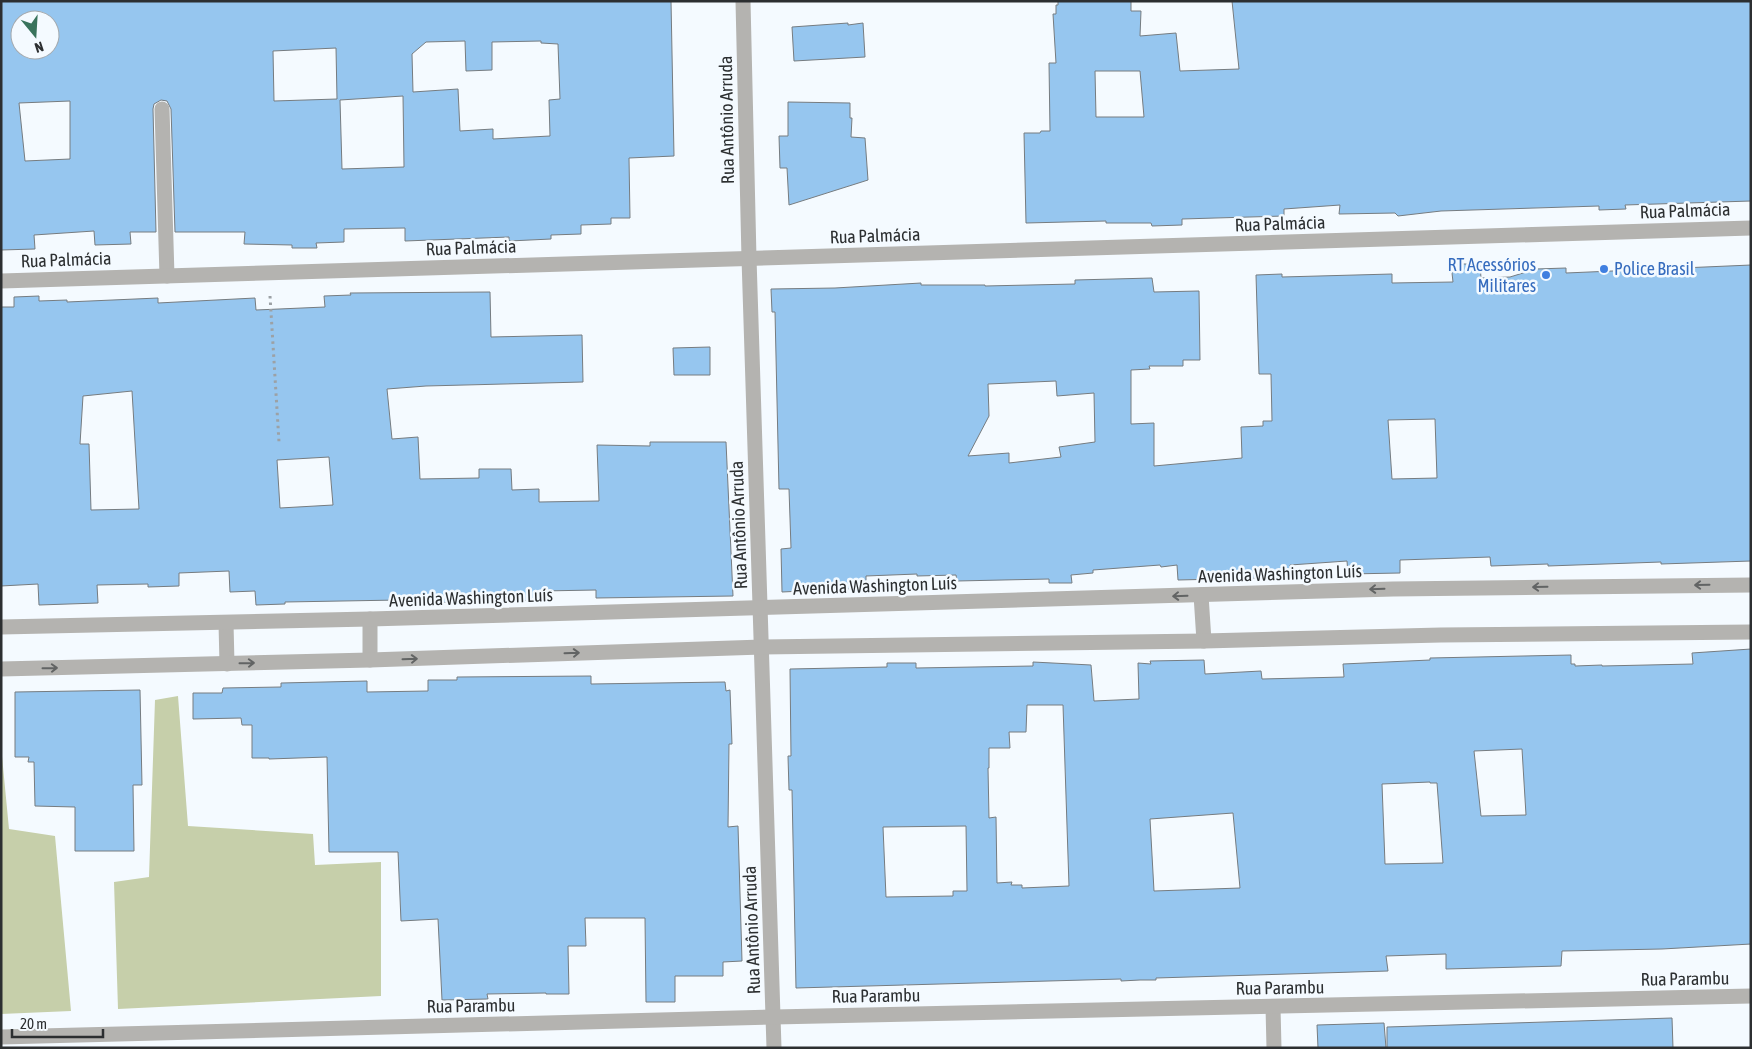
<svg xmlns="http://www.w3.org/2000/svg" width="1752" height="1049" viewBox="0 0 1752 1049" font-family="'Asap Condensed',sans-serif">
<rect width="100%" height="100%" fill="#f4faff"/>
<g fill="#c6cfaa">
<polygon points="178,696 188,826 313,834 315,865 381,862 381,996 118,1009 114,882 149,877 155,700"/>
<polygon points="1,746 9,829 55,836 71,1011 1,1014"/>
</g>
<g fill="#96c6ef" stroke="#767c80" fill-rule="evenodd">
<path d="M1,1H671L674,156L629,158L630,218H611V224L581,225V234L551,235V239L509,241V237L405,241V228L344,229V242L316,243L317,248H292V245L244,244L245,232H175L171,109L167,101L161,100L154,104L153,109L156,232H130L131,244L95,245L94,231L34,235L35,249L1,250ZM20,20H50V50H20ZM465,41L466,71L492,70V42L541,41V43L558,44L560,99L549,100L550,136L493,139V129L460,131L458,89L413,92L412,54L426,42ZM336,48L337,99L274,101L273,51ZM403,96L404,167L342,169L340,100ZM70,101V159L25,161L19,103Z"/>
<path d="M1058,1H1131V11H1141L1140,36L1176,33L1180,71L1239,69L1232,1H1751V201L1625,205L1626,209L1599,210V206L1441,211L1398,216L1395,213L1339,214L1340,205L1284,209V216L1182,219V225L1152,226L1151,223H1106V221L1026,223L1024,133H1040L1041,131H1050L1049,63H1056L1053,14H1056V5H1058ZM1095,71H1140L1144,117H1096Z"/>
<polygon points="848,23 848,25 863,23 865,57 794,61 792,27"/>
<polygon points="788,102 850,103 850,118 852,118 851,137 865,138 868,180 789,205 787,168 780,168 779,136 788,136"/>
<path d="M1451,264H1480L1481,278L1510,277L1536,269L1566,268V273L1751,265V561L1661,564V562L1548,566V564L1491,566L1490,557L1400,560V573L1348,574L1347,561L1290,565L1291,577L1262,576V578L1178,580L1177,565L1161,567L1160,565L1093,570V573L1071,575L1072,583H1049V579L957,581L956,575L917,576V574L866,576V588L782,592L781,549L791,548L789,489H779L775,312H772L771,289L835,288L921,283V285H985V286L1075,284V280L1152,278L1154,292L1199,291L1200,360H1183V366H1149L1150,369L1131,370V424L1154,423V466L1242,458L1241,427L1263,426V421H1272L1271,374H1259L1256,275L1282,274V277L1392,274V283L1453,282ZM1056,381L1057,396L1094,393L1095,442L1059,447L1061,457L1009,463V453L968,456L989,416L988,384ZM1435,419L1437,478L1392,479L1388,420Z"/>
<path d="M490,292L491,337L582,335L583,382L426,386L387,389L392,439L418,437L420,479L479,478V469H511L512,490L539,489V502L599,501L597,445L650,446V442H726L733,596L596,598V590L541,591V600L513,601V603H481V601L399,604V600L285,602V604L256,605L255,591L230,592L229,571L179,573V586L148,587V584L97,585L98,603L39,605L38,584L1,586V307H14V297L39,296V301L67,300V302L158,298V303L255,298L256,310L325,307L324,296L351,295L350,293ZM132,391L139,509L91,510L89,444H80L83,396ZM329,457L333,505L280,508L277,460Z"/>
<polygon points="710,347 710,375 674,375 673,348"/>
<path d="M1751,649V944L1662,949L1562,951L1561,966L1446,969V954L1386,956L1388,971L1156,978V980H1140L1121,981V979L796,988L792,790H789L788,756H791L790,669L887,667V663H916V668L1033,666V662L1091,665L1094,701L1139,699L1138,663L1151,664L1150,661L1204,660L1205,674L1261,671L1262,679L1344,677L1343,664L1430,660V658L1571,655V664H1575V666L1602,665V666L1693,664L1692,653ZM1027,705H1063L1069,886L1022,888V885H1011L1012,882L997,883L996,817L989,818L988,768H989V748H1010L1009,732H1026ZM1522,749L1526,815L1481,816L1474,751ZM1430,782V783H1437L1443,863L1385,864L1382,784ZM1233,813L1240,888L1154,891L1150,819ZM966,826L967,891H953V896L886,897L883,827Z"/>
<polygon points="591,676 591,684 725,682 726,691 730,690 732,744 729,744 728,827 738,826 742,961 723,962 723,976 675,976 675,1002 646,1002 645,918 585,918 586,946 568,946 569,994 546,994 546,993 487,994 488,999 442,1000 438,919 401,921 398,852 329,852 327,757 269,759 269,758 252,758 252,725 242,725 241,718 193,719 193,693 222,693 223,688 281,687 281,683 367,681 367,692 428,691 428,680 457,680 457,677"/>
<polygon points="140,690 142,785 133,785 134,851 75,851 75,807 35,806 34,762 28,762 29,757 15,757 15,692"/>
<polygon points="1672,1018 1673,1048 1387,1048 1387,1027"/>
<polygon points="1384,1023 1386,1048 1318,1048 1317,1025"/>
</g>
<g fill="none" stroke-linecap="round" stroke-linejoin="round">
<polyline stroke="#9ca1a5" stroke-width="3" stroke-dasharray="2.5 4" stroke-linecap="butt" points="270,296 279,442"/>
<g stroke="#b4b3b0" stroke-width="15">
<polyline points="162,109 167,276"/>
<polyline points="1273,1007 1274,1048"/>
</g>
<g stroke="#b4b3b0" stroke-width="15">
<polyline points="743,1 749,258 774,1048"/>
<polyline points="1,281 1751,228"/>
<polyline points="1,1037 774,1017 1751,996"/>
</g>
<g stroke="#b4b3b0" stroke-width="15">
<polyline points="1201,595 1204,641"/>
<polyline points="370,619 370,660"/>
<polyline points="226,623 227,664"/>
<polyline points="1,627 370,619 1393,589 1751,585"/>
<polyline points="1,669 370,660 762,647 1204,641 1441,635 1751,632"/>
</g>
</g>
<defs><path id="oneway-shaft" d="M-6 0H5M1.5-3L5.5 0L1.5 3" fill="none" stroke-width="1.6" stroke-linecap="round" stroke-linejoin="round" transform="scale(1.25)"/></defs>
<g stroke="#626464">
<use href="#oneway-shaft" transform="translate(1702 585) rotate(179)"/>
<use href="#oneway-shaft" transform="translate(1540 587) rotate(179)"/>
<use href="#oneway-shaft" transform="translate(1377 589) rotate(178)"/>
<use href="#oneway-shaft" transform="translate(1180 596) rotate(178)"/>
<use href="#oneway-shaft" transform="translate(572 653) rotate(-2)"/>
<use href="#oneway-shaft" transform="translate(410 659) rotate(-2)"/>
<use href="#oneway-shaft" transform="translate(247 663) rotate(-1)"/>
<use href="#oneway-shaft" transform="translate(50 668) rotate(-1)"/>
</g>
<g fill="#3f7fe0" stroke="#f4faff" stroke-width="2">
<circle cx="1604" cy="269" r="5"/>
<circle cx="1546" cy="275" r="5"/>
</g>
<g text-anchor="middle" stroke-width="5" stroke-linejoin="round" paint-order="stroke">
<g font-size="18" fill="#2c2f31" stroke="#f4faff">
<text transform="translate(727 120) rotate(-91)" y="6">Rua Antônio Arruda</text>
<text transform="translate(1685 211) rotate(-2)" y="6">Rua Palmácia</text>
<text transform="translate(1280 224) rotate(-2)" y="6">Rua Palmácia</text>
<text transform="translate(875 236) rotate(-2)" y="6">Rua Palmácia</text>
<text transform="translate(471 248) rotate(-2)" y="6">Rua Palmácia</text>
<text transform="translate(66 260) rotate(-2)" y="6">Rua Palmácia</text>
<text transform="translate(739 525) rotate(-92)" y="6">Rua Antônio Arruda</text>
<text transform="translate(1280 574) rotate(-2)" y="6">Avenida Washington Luís</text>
<text transform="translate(875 586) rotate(-2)" y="6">Avenida Washington Luís</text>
<text transform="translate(471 598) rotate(-2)" y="6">Avenida Washington Luís</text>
<text transform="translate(752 930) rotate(-92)" y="6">Rua Antônio Arruda</text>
<text transform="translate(1685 979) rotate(-1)" y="6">Rua Parambu</text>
<text transform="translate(1280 988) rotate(-1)" y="6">Rua Parambu</text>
<text transform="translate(876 996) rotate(-1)" y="6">Rua Parambu</text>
<text transform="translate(471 1006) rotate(-1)" y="6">Rua Parambu</text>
</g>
<g font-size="18" fill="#366cbe" stroke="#f4faff" text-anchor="end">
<text x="1536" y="271">RT Acessórios<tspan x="1536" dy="21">Militares</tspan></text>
<text x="1614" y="275" text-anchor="start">Police Brasil</text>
</g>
</g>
<rect width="1752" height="1049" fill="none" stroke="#2c2f31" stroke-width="5"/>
<g transform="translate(35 35) rotate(162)"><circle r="24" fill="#f4faff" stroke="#a4a9ad"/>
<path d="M0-4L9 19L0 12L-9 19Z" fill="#39735c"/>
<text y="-8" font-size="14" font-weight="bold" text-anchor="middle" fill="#2c2f31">N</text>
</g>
<path d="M12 1029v8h91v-8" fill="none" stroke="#2c2f31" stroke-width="2.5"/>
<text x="20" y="1029" font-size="15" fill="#2c2f31" stroke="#f4faff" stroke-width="4" paint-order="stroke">20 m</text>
</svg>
